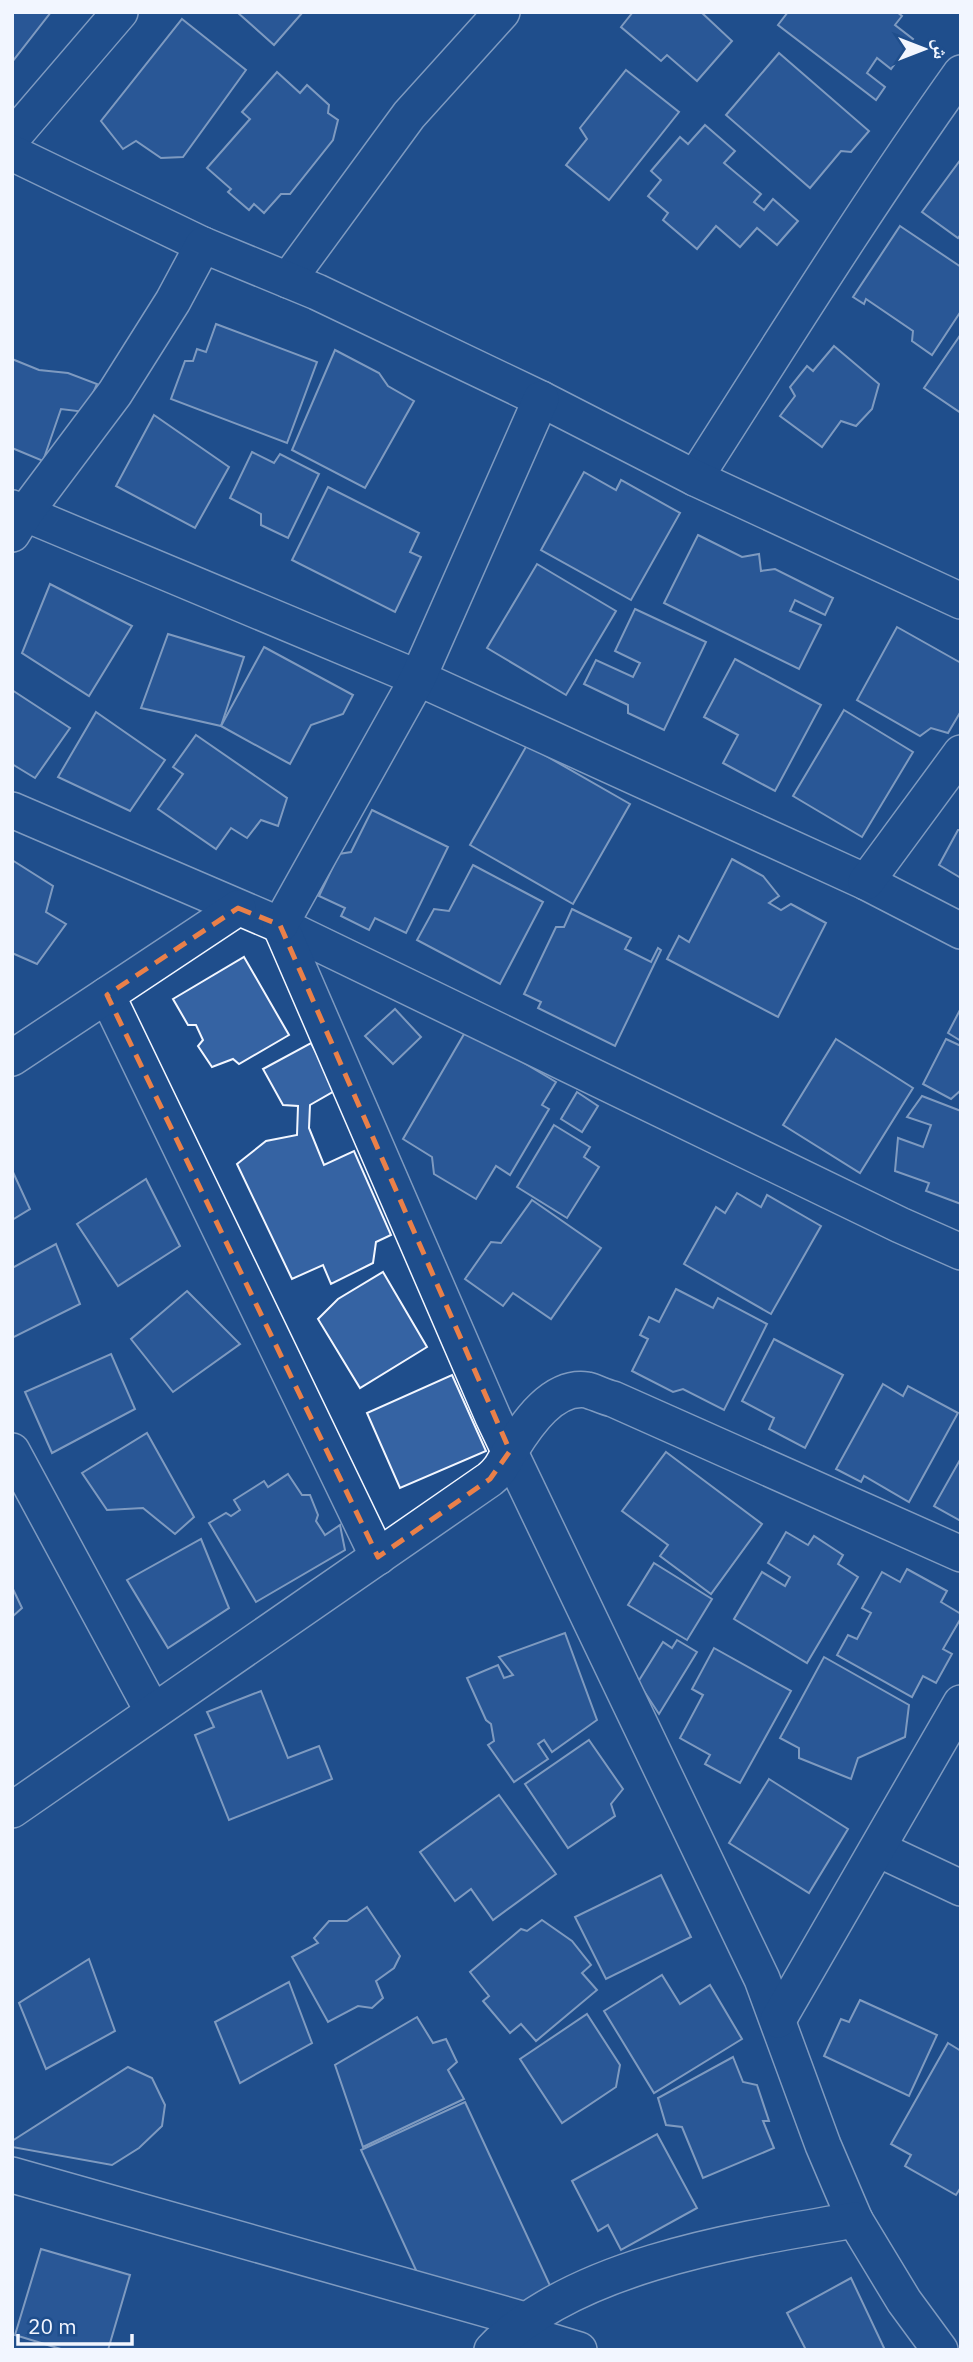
<svg xmlns="http://www.w3.org/2000/svg" width="973" height="2362" viewBox="0 0 973 2362" font-family="'IBM Plex Sans','Noto Naskh Arabic',sans-serif">
<rect width="100%" height="100%" fill="#1f4e8c"/>
<g fill="#3563a3" stroke="#f2f6ff" stroke-width="2">
<polygon points="12,12 51,12 12,62"/>
<polygon points="237,12 303,12 274,45"/>
<polygon points="633,12 701,12 732,41 697,81 667,55 661,61 621,27"/>
<polygon points="788,12 897,12 902,16 895,25 913,39 891,69 877,58 867,73 885,87 876,100 778,25"/>
<polygon points="182,19 246,70 183,157 161,158 136,141 123,149 101,121"/>
<polygon points="779,53 869,131 851,152 841,151 810,188 726,115"/>
<polygon points="626,70 679,112 609,200 566,165 587,139 580,128"/>
<polygon points="277,72 300,93 307,85 329,105 328,113 338,120 333,140 290,194 281,194 264,213 254,204 249,210 228,192 231,189 207,168 250,119 242,112"/>
<polygon points="705,125 735,151 724,163 761,194 754,202 764,210 773,199 798,221 777,245 757,228 740,247 716,226 697,249 663,220 668,213 648,196 661,180 651,171 680,137 688,144"/>
<polygon points="961,159 961,234 958,238 922,212"/>
<polygon points="900,226 961,267 961,311 932,355 912,341 913,331 866,299 864,304 853,297"/>
<polygon points="216,324 317,362 287,443 171,399 185,361 193,361 197,349 206,352"/>
<polygon points="961,334 961,413 924,388"/>
<polygon points="834,346 879,384 872,409 856,426 841,421 822,447 780,416 795,396 790,387 807,366 813,371"/>
<polygon points="335,350 379,373 388,386 414,401 365,488 292,450"/>
<polygon points="12,359 39,370 68,373 97,384 85,412 61,409 43,461 12,448"/>
<polygon points="154,415 229,467 195,528 116,486"/>
<polygon points="252,452 274,463 280,454 319,474 288,538 261,525 261,514 230,498"/>
<polygon points="584,472 616,490 621,480 680,513 631,600 541,550"/>
<polygon points="328,487 419,533 410,552 421,557 395,612 292,560"/>
<polygon points="698,535 742,557 759,554 761,571 775,569 833,598 825,615 795,600 790,611 821,625 799,669 664,603"/>
<polygon points="537,564 616,611 566,695 487,648"/>
<polygon points="50,584 132,626 89,696 22,653"/>
<polygon points="635,609 706,642 664,730 628,713 628,705 584,684 596,660 633,677 640,663 615,651"/>
<polygon points="897,627 961,663 961,711 948,733 931,728 920,736 857,700"/>
<polygon points="168,634 244,657 221,726 141,708"/>
<polygon points="264,647 353,695 343,714 311,725 290,764 221,726"/>
<polygon points="735,659 821,705 775,791 723,763 738,735 704,717"/>
<polygon points="12,690 70,728 35,778 12,764"/>
<polygon points="844,710 913,752 862,837 793,796"/>
<polygon points="96,712 165,760 130,811 58,777"/>
<polygon points="196,735 287,798 278,826 261,820 247,838 231,828 216,849 158,809 183,774 173,767"/>
<polygon points="527,745 630,804 573,904 470,845"/>
<polygon points="372,810 448,847 406,933 375,918 369,930 341,916 345,908 319,896 339,854 351,852"/>
<polygon points="958,830 961,830 961,878 939,865"/>
<polygon points="732,859 763,876 779,896 769,903 781,910 791,904 826,923 778,1017 667,959 679,936 689,942"/>
<polygon points="12,860 53,886 46,912 66,924 37,964 12,953"/>
<polygon points="473,865 543,902 500,984 417,940 434,909 449,911"/>
<polygon points="572,909 631,938 625,949 651,962 658,948 661,950 615,1046 538,1008 541,1002 524,994 556,927 564,927"/>
<polygon points="244,957 289,1035 239,1064 233,1059 212,1067 198,1046 203,1040 196,1025 188,1025 173,999"/>
<polygon points="961,1008 961,1041 948,1033"/>
<polygon points="395,1009 421,1037 393,1064 365,1036"/>
<polygon points="467,1029 556,1082 542,1105 549,1109 510,1175 496,1166 476,1199 434,1174 432,1157 403,1139"/>
<polygon points="836,1039 913,1088 860,1173 783,1125"/>
<polygon points="946,1039 961,1046 961,1090 951,1099 923,1084"/>
<polygon points="311,1043 336,1090 310,1105 309,1128 324,1165 354,1151 391,1235 376,1242 373,1263 331,1284 323,1265 292,1279 237,1164 266,1141 297,1135 298,1106 283,1105 263,1069"/>
<polygon points="577,1092 598,1106 582,1132 561,1119"/>
<polygon points="922,1096 961,1111 961,1204 926,1191 929,1183 895,1171 898,1138 923,1147 931,1125 907,1117"/>
<polygon points="554,1125 590,1147 584,1157 599,1167 567,1218 517,1187"/>
<polygon points="12,1170 30,1209 12,1220"/>
<polygon points="146,1179 180,1246 118,1286 77,1224"/>
<polygon points="737,1193 761,1207 767,1195 821,1226 771,1314 684,1264 716,1207 725,1213"/>
<polygon points="532,1200 601,1248 551,1319 513,1293 503,1306 465,1279 491,1242 501,1243"/>
<polygon points="56,1244 80,1304 12,1338 12,1268"/>
<polygon points="383,1272 427,1347 360,1388 318,1319 338,1299"/>
<polygon points="676,1289 713,1308 718,1298 767,1324 724,1410 683,1389 673,1392 632,1371 648,1339 640,1335 649,1317 659,1322"/>
<polygon points="187,1291 240,1344 173,1392 131,1339"/>
<polygon points="774,1339 843,1375 805,1448 769,1429 774,1418 742,1401"/>
<polygon points="111,1354 135,1409 52,1453 25,1392"/>
<polygon points="452,1375 486,1451 400,1488 367,1413"/>
<polygon points="883,1384 903,1396 908,1386 958,1413 909,1502 864,1476 861,1482 836,1469"/>
<polygon points="147,1433 194,1517 175,1534 143,1508 107,1510 82,1473"/>
<polygon points="666,1452 762,1524 711,1594 660,1556 668,1545 622,1511"/>
<polygon points="961,1458 961,1521 934,1506"/>
<polygon points="288,1474 302,1495 310,1495 318,1515 316,1521 325,1535 340,1525 345,1550 256,1602 209,1523 226,1513 231,1516 240,1510 234,1500 264,1481 268,1487"/>
<polygon points="786,1532 808,1545 814,1536 843,1555 838,1564 858,1577 807,1663 734,1619 762,1572 785,1586 790,1577 768,1563"/>
<polygon points="201,1539 229,1608 168,1648 127,1580"/>
<polygon points="654,1563 712,1599 687,1640 628,1605"/>
<polygon points="907,1569 947,1591 941,1602 961,1614 961,1618 943,1649 952,1654 936,1683 923,1676 912,1697 837,1655 848,1635 857,1639 871,1613 862,1608 882,1572 900,1582"/>
<polygon points="12,1587 22,1608 12,1617"/>
<polygon points="565,1633 597,1720 552,1752 544,1740 538,1744 548,1759 514,1782 488,1745 494,1741 491,1724 486,1720 467,1678 498,1665 504,1678 513,1675 499,1657"/>
<polygon points="677,1640 697,1652 659,1714 638,1682 663,1642 672,1648"/>
<polygon points="714,1648 791,1691 740,1783 705,1764 710,1755 680,1738 703,1695 692,1689"/>
<polygon points="824,1657 909,1705 905,1737 858,1758 851,1779 799,1758 799,1748 780,1738"/>
<polygon points="261,1691 288,1758 319,1746 332,1779 229,1820 195,1735 214,1727 207,1712"/>
<polygon points="589,1740 623,1789 611,1804 615,1816 568,1848 525,1784"/>
<polygon points="769,1779 848,1829 809,1893 729,1843"/>
<polygon points="499,1795 556,1874 493,1920 471,1889 455,1901 420,1852"/>
<polygon points="661,1875 691,1937 606,1979 575,1917"/>
<polygon points="367,1907 400,1956 394,1968 376,1981 383,1998 372,2008 358,2006 328,2022 292,1957 318,1943 314,1938 329,1921 347,1921"/>
<polygon points="542,1920 572,1941 591,1965 582,1973 597,1990 536,2041 521,2024 510,2033 483,2001 489,1996 470,1972 521,1929 527,1931"/>
<polygon points="89,1959 115,2031 46,2069 19,2003"/>
<polygon points="662,1975 680,2004 710,1985 742,2039 654,2093 604,2011"/>
<polygon points="289,1982 312,2043 240,2083 215,2022"/>
<polygon points="860,2000 937,2035 909,2096 824,2056 841,2019 849,2022"/>
<polygon points="587,2014 620,2065 616,2087 562,2123 520,2059"/>
<polygon points="417,2017 433,2043 446,2039 457,2062 448,2070 464,2099 363,2147 335,2065"/>
<polygon points="948,2043 961,2051 961,2187 956,2195 905,2166 911,2155 891,2144"/>
<polygon points="733,2057 743,2082 757,2085 769,2121 763,2121 774,2148 703,2178 682,2127 666,2125 658,2098"/>
<polygon points="128,2067 152,2078 165,2105 162,2126 139,2148 112,2165 12,2147 12,2141"/>
<polygon points="465,2102 553,2292 523,2306 420,2279 361,2150"/>
<polygon points="657,2134 697,2208 621,2250 608,2225 598,2231 572,2181"/>
<polygon points="41,2249 130,2275 108,2350 64,2350 15,2335"/>
<polygon points="851,2278 885,2350 806,2350 787,2313"/>
</g>
<g fill="none" stroke-linecap="round" stroke-linejoin="round">
<g stroke="#f2f6ff" stroke-width="38">
<g id="street">
<polyline points="12,138 120,12"/>
<polyline points="12,153 203,245"/>
<polyline points="288,280 409,115 502,12"/>
<path d="M695,478C782,342 867,205 961,73"/>
<polyline points="12,508 418,678 866,882 961,931"/>
<polyline points="12,534 25,513 115,393 173,301 203,245 317,292 541,399 695,478 961,601"/>
<polyline points="12,810 280,925 900,1225 961,1252"/>
<polyline points="866,882 961,753"/>
<polyline points="280,925 493,1417 762,1979 823,2145 855,2220"/>
<polyline points="280,925 418,678 541,399"/>
<polyline points="107,995 378,1557"/>
<polyline points="12,1058 238,908"/>
<polyline points="12,1451 153,1712"/>
<path d="M12,1810L490,1479C503,1468 503,1462 512,1448C527,1424 553,1385 587,1390C595,1392 604,1397 613,1399L961,1554"/>
<polyline points="878,1849 961,1888"/>
<polyline points="778,2020 961,1703"/>
<polyline points="12,2175 525,2320"/>
<polyline points="513,2330 579,2350"/>
<path d="M492,2350C574,2264 743,2239 855,2220L904,2301L940,2350"/>
</g>
</g>
<use href="#street" stroke="#1f4e8c" stroke-width="35"/>
</g>
<path d="M0 0H973V2362H0ZM238,908L280,925L510,1451L490,1479L378,1557L107,995Z" fill="#1f4e8c" fill-opacity=".55" fill-rule="evenodd"/>
<path fill="none" stroke="#ea8049" stroke-width="5" stroke-dasharray="14 9" stroke-linejoin="round" d="M238,908L280,925L510,1451L490,1479L378,1557L107,995Z"/>
<rect width="973" height="2362" fill="none" stroke="#f2f6ff" stroke-width="28"/>
<g transform="translate(924 49) rotate(90)" stroke="#1f4e8c" stroke-width="5" paint-order="stroke">
<path d="M0-5L12 26L0 18L-12 26Z" fill="#f2f6ff"/>
<text y="-10" font-size="19" font-weight="bold" text-anchor="middle" fill="#f2f6ff">ش</text>
</g>
<path d="M18 2334v10h114v-10" fill="none" stroke="#f2f6ff" stroke-width="3.5"/>
<text x="28" y="2334" font-size="21" fill="#f2f6ff" stroke="#1f4e8c" stroke-width="5" paint-order="stroke">20 m</text>
</svg>
